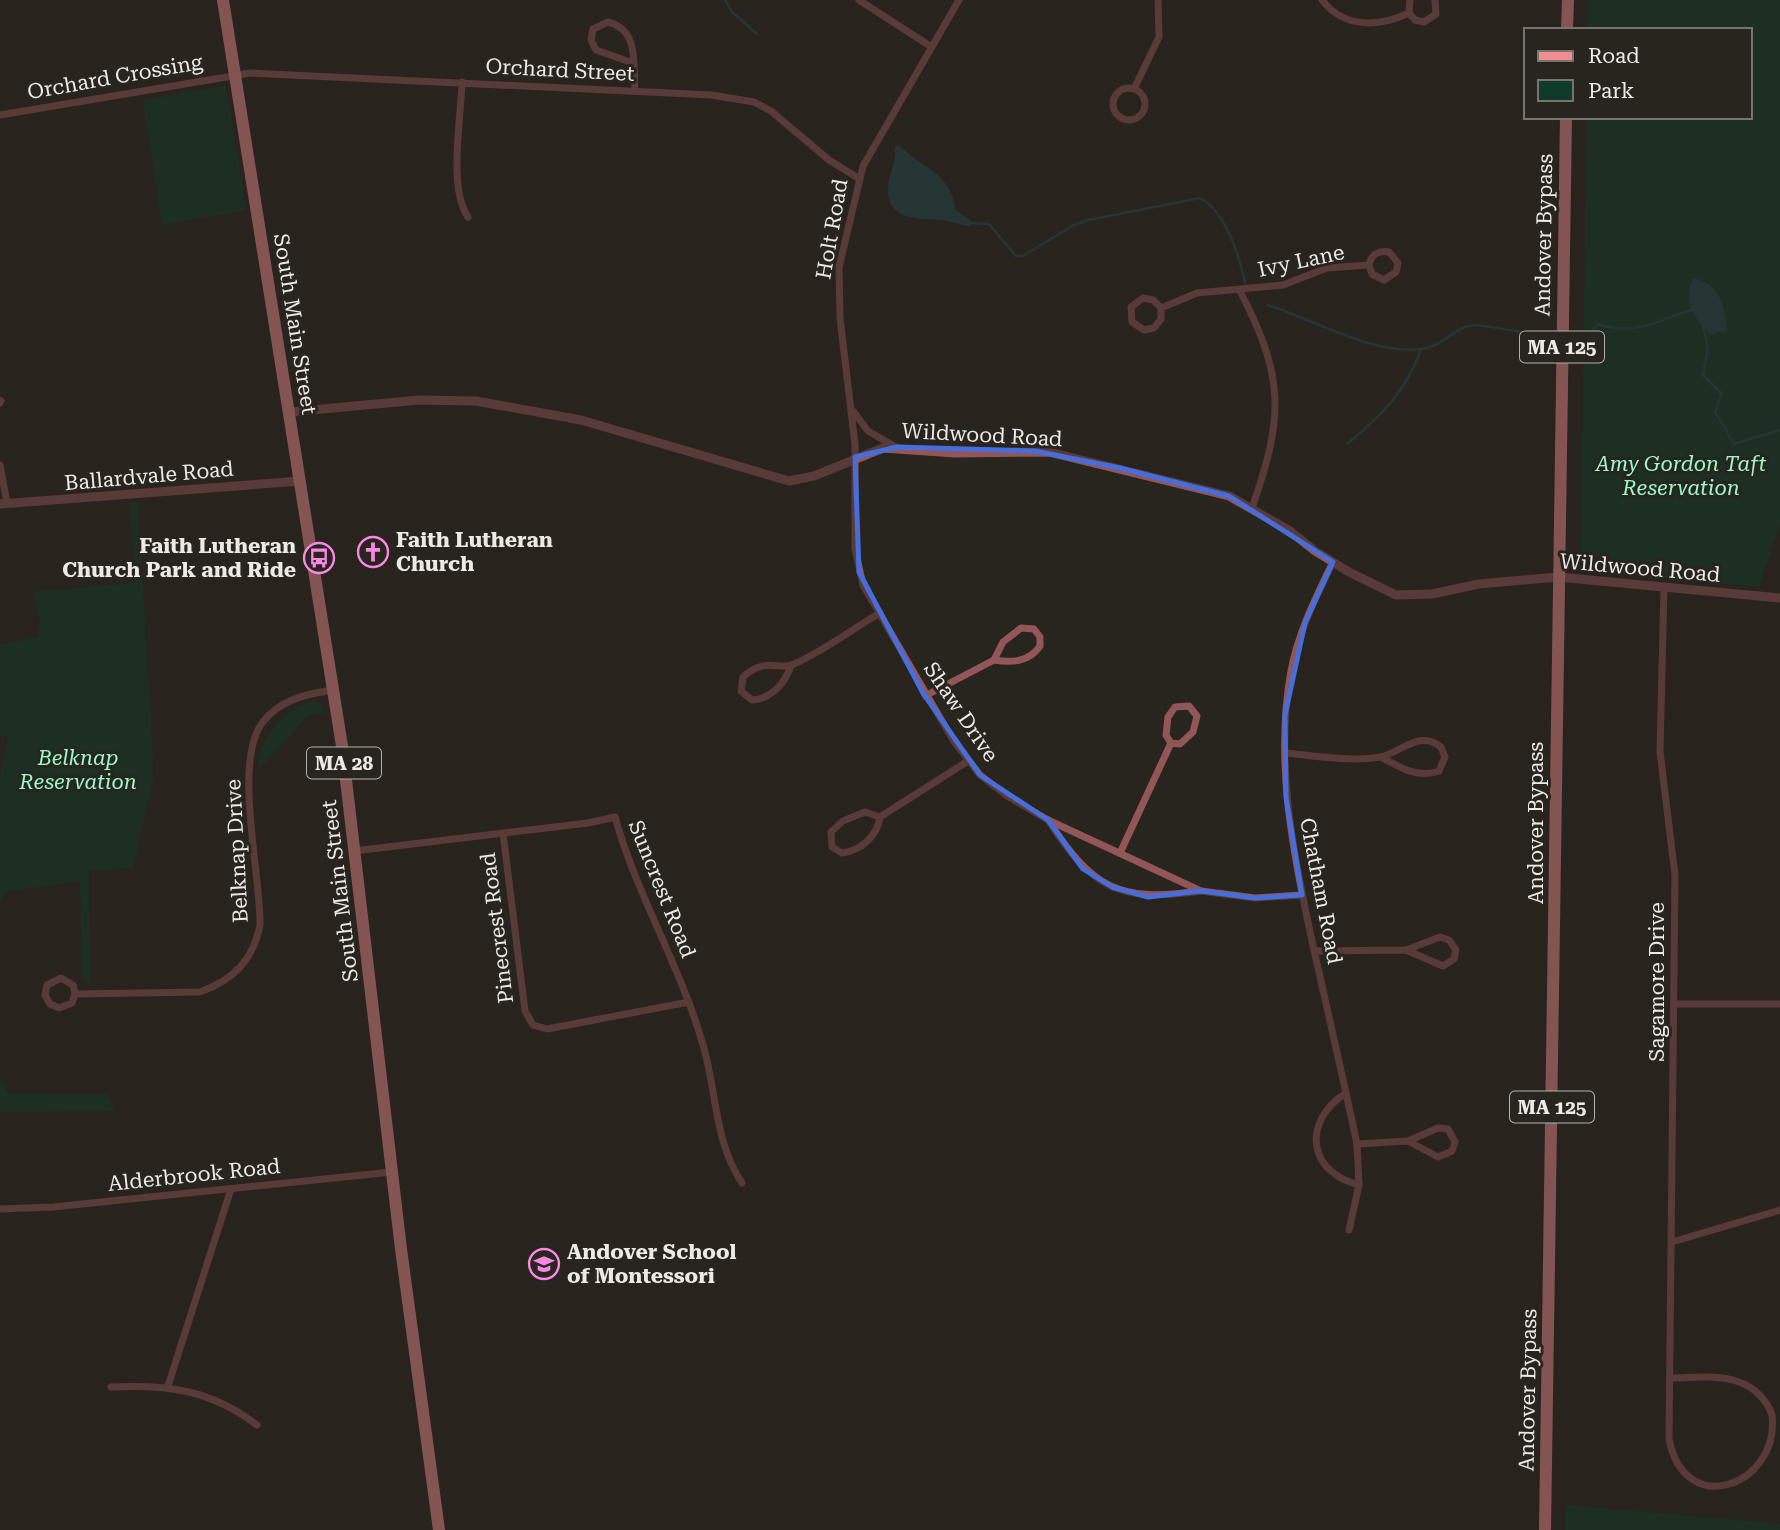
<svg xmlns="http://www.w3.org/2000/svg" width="1780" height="1530" viewBox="0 0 1780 1530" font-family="'Roboto Serif',serif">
<rect width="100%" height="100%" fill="#28241e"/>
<g fill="#0e3c29">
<polygon points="1588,0 1780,0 1780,526 1758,587 1580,570 1587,117 1750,117 1750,30 1588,30"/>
<polygon points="226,86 246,210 162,225 143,100"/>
<polygon points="138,502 154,776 133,868 89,870 91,984 83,979 80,881 4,892 0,901 0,781 7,735 0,736 0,645 38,637 40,623 34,592 135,583 130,503"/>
<path d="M313,701L322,704L325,713L309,715L258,770C260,736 281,712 313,701Z"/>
<polygon points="0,1076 8,1093 106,1094 115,1111 0,1112"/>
<polygon points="1566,1505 1780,1524 1780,1530 1566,1530"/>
</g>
<g fill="#204a4e">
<path d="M899,145C922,169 951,172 955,209L970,220L971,226C960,226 950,220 939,220C918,219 887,219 888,190C888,174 897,164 895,147Z"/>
<path d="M1693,278C1720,284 1724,304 1727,330L1711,335C1693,317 1683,303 1693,278Z"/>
</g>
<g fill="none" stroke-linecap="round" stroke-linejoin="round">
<g stroke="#204a4e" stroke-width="2.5">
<polyline points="725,0 732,12 757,34"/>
<path d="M969,223L989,224L1016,256H1023L1072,226L1088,220L1200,198C1225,211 1239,255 1245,282"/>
<path d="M1268,305C1314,320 1379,358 1427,348C1441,345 1452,332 1465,327C1478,322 1504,330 1518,331C1528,342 1532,344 1546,340"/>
<polyline points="1703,326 1708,348 1703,375 1722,394 1715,412 1734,444 1780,430"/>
<path d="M1579,340L1584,342L1598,324C1633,337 1658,321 1691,310"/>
<path d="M1347,444C1381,416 1406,392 1421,349"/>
</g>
<g stroke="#925659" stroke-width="7">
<polyline points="859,0 930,46"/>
<polyline points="959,0 863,166 839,267 840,318 855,445 855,549 863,585 953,740 980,775 1007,796 1048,820 1201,891 1255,898 1302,895"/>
<path d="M1322,0C1344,29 1379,27 1409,13"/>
<polyline points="1410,0 1409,13 1415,20 1424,22 1436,14 1435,0"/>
<path d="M633,63L596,50L591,40L593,29L608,22C640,30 633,66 635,91"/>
<path d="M462,82C461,118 448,188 468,217"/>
<circle cx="1129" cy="104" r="16"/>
<polyline points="1134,89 1159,37 1158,0"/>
<polyline points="0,115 250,73 711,95 754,102 771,111 829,160 858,178"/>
<path d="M1240,291C1285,378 1284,416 1252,508"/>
<path d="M1161,308V319L1154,328L1144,330L1132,322L1131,307L1143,298L1153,300L1161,308L1197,293L1283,285L1327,268L1369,265L1372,274L1384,280L1396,272L1398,263L1389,252C1379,250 1371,254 1369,265"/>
<polyline points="0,403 1,401"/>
<polyline points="853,411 868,431 896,447"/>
<polyline points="0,465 7,503"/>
<path d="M1333,562C1316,597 1298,633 1291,671C1274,764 1294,855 1313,946C1328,1012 1343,1078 1357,1144L1359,1185L1349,1230"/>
<path d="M1664,587L1660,752L1675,875L1669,1439C1685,1521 1780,1485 1772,1415C1767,1400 1754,1387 1739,1382C1719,1374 1692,1378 1670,1378"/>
<path d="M791,666C785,683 771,699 752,700L741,691L743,677C766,656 779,671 794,664C824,651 852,629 880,613"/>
<path d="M925,696L994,660L1003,642L1021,628L1034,629L1040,637V646C1029,662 1012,663 994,660"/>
<path d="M1286,753C1315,756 1351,762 1380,757C1401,753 1419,729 1441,747L1445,757L1439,771C1418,779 1399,767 1381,757"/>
<path d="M880,817L865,812L843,821L831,832L832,847L842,853C861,851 878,835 880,817L968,761"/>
<path d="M1048,820C1092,888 1118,903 1200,891"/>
<polyline points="503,833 525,1011 533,1025 547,1029 689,1002"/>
<path d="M354,851L588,823L615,817C637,896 681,967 703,1045C717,1092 714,1141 742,1183"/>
<polyline points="1120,853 1171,743 1180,744 1193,732 1197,716 1189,706 1175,707 1168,717 1166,735 1171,743"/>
<polyline points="1315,951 1406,950 1440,937 1449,940 1456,950 1454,959 1443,966 1406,950"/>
<path d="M75,994L72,1003L59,1008L50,1004L45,995L47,985L61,978L73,985L75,994L200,992C233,980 253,961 260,925C261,875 233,763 262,723C279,700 306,694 333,690"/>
<polyline points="1675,1004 1780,1004"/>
<path d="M1346,1093C1302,1121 1307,1172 1359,1185"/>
<polyline points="1357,1144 1408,1141 1438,1128 1448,1129 1455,1142 1452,1151 1438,1157 1408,1141"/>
<polyline points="0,1209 53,1207 392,1172"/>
<polyline points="1672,1242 1780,1210"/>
<polyline points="168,1386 231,1189"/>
<path d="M111,1387C167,1384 211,1390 257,1425"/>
</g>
<g stroke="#925659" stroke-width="9">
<polyline points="290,412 419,400 476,401 581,420 789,481 814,476 883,448 955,453 1049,452 1229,496 1290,531 1315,551 1349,572 1396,595 1432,594 1479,584 1558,577 1780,598"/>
<polyline points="0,504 301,481"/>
</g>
<g stroke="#f18e93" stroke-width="12">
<polyline points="223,0 342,746 401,1249 439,1530"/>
<polyline points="1567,30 1568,0"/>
<polyline points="1545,1530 1566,117"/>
</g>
</g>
<path d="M0 0H1780V1530H0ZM897,447L1035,451L1120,468L1229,496L1333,562L1305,623L1285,715L1286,797L1302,895L1255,898L1201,891L1148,897L1112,887L1083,869L1048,820L980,775L923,693L859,572L855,457Z" fill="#28241e" fill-opacity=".55" fill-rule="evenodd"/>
<path fill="none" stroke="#476ddb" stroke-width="5" stroke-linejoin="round" d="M897,447L1035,451L1120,468L1229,496L1333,562L1305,623L1285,715L1286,797L1302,895L1255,898L1201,891L1148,897L1112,887L1083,869L1048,820L980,775L923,693L859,572L855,457Z"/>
<defs>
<g id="church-ring" transform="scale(1.575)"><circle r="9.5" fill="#28241e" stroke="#fa87e6" stroke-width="1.5"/><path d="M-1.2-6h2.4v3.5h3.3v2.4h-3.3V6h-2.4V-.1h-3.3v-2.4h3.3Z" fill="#fa87e6"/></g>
<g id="bus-ring" transform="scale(1.575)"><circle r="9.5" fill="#28241e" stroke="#fa87e6" stroke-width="1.5"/><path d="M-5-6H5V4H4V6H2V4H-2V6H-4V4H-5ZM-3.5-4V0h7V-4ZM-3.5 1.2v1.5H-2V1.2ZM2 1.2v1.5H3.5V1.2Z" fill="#fa87e6"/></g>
<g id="school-ring" transform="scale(1.575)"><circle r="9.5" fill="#28241e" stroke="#fa87e6" stroke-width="1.5"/><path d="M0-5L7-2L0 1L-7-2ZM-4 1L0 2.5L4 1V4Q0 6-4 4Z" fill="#fa87e6"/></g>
</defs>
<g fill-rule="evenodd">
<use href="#church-ring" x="373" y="552"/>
<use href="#bus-ring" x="319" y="558"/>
<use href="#school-ring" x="544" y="1264"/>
</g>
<g text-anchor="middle" stroke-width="6" stroke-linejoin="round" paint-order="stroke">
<g fill="#28241e" stroke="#b2afaa" stroke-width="2">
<rect x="1520" y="331.5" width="84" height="31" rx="5"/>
<rect x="307" y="747.5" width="74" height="31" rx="5"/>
<rect x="1510" y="1091.5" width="84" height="31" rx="5"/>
</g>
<g font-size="19" font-weight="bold" fill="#edeae6">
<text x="1562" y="354">MA 125</text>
<text x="344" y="770">MA 28</text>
<text x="1552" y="1114">MA 125</text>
</g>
<g font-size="21" fill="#edeae6" stroke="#28241e">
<text transform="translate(560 70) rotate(3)" y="7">Orchard Street</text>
<text transform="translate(115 77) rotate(-10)" y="7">Orchard Crossing</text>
<text transform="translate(832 229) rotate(-80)" y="7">Holt Road</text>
<text transform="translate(1544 235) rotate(-89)" y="7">Andover Bypass</text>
<text transform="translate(1301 261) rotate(-12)" y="7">Ivy Lane</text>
<text transform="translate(295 324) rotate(81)" y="7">South Main Street</text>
<text transform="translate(982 435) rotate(3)" y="7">Wildwood Road</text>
<text transform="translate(149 476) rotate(-5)" y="7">Ballardvale Road</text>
<text transform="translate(1640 568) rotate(5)" y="7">Wildwood Road</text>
<text transform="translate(961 712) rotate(56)" y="7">Shaw Drive</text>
<text transform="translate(1536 823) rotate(-90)" y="7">Andover Bypass</text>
<text transform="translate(237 851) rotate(-93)" y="7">Belknap Drive</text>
<text transform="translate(662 889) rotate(68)" y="7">Suncrest Road</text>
<text transform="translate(340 891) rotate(-97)" y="7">South Main Street</text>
<text transform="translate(1321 891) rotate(79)" y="7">Chatham Road</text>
<text transform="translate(497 928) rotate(-97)" y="7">Pinecrest Road</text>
<text transform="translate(1657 982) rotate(-90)" y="7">Sagamore Drive</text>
<text transform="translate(194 1175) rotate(-6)" y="7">Alderbrook Road</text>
<text transform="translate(1528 1390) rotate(-89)" y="7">Andover Bypass</text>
</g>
<g font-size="21" font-style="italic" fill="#96fbca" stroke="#28241e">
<text x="1681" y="471">Amy Gordon Taft<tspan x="1681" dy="24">Reservation</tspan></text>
<text x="78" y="765">Belknap<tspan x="78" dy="24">Reservation</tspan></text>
</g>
<g font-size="21" font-weight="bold" fill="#edeae6" stroke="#28241e" text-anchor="start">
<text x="396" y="547">Faith Lutheran<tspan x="396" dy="24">Church</tspan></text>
<text x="296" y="553" text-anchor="end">Faith Lutheran<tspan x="296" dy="24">Church Park and Ride</tspan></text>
<text x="567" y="1259">Andover School<tspan x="567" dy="24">of Montessori</tspan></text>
</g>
</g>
<rect x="1524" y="28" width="228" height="91" fill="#28241e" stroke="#77736e" stroke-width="2"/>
<rect x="1538" y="51" width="35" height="10" fill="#f18e93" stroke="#77736e" stroke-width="2"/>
<text x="1588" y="63" font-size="21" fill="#edeae6">Road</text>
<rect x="1538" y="80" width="35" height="21" fill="#0e3c29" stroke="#77736e" stroke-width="2"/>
<text x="1588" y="98" font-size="21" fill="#edeae6">Park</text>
</svg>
